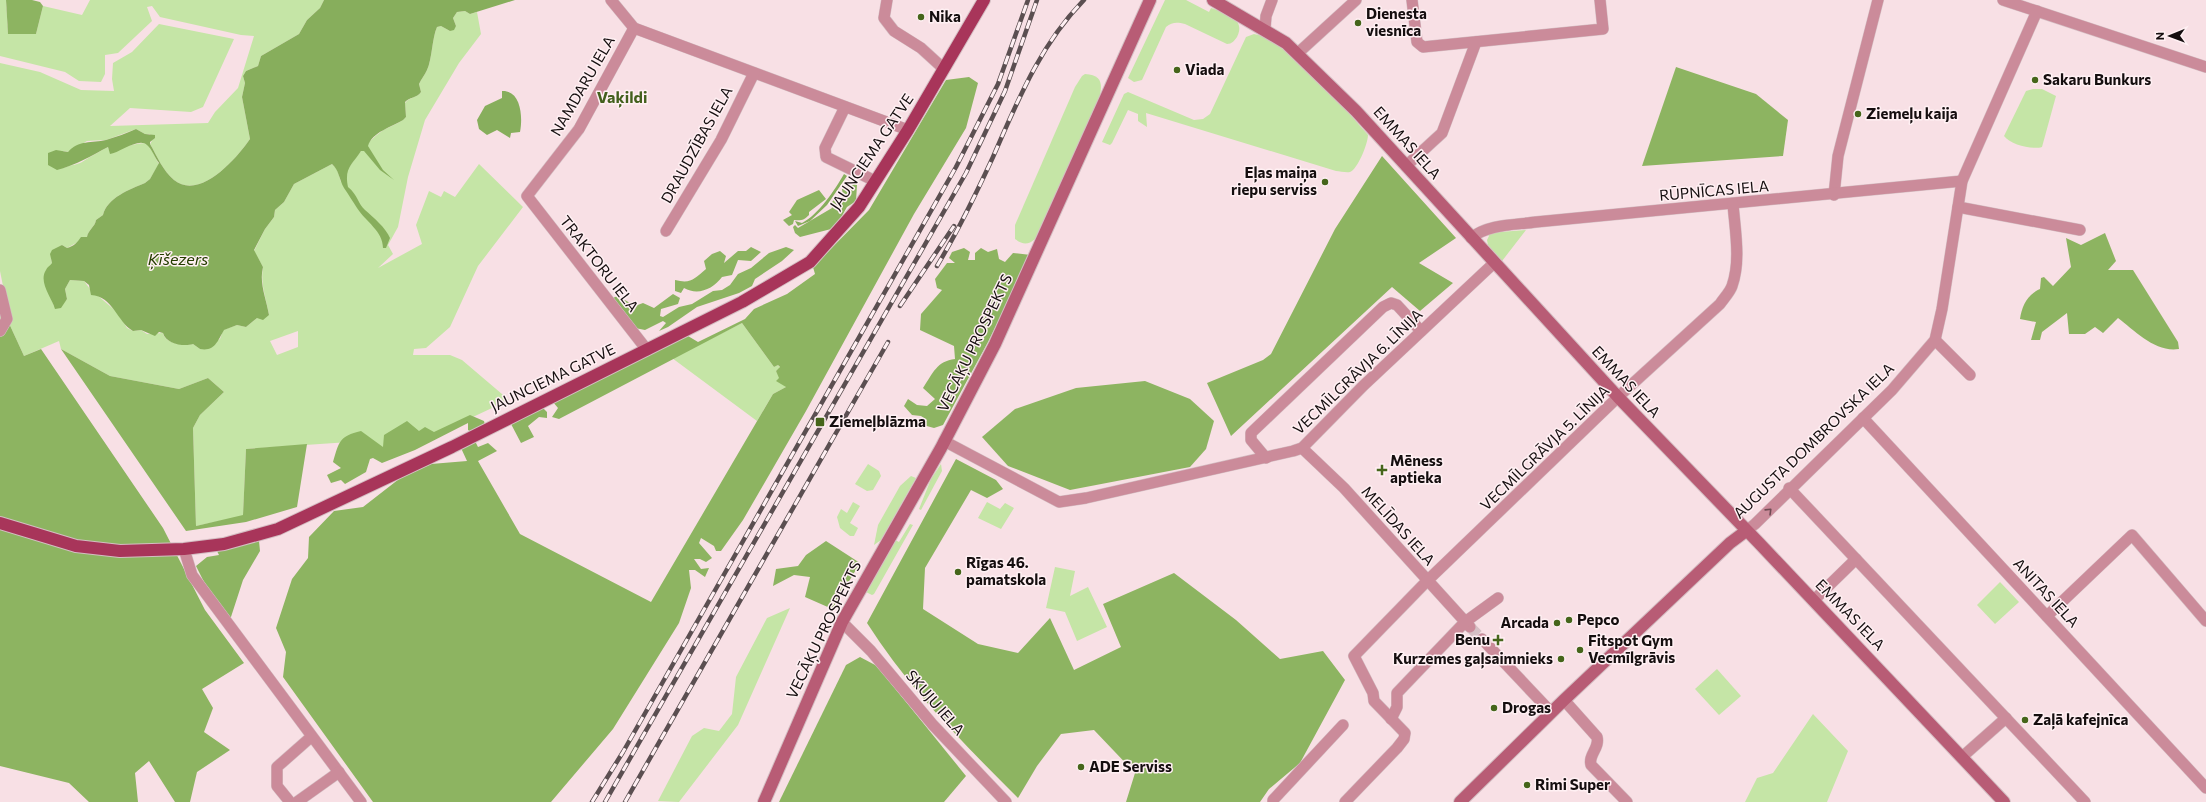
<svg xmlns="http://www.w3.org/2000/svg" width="2206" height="802" viewBox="0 0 2206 802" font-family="Commissioner,sans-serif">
<rect width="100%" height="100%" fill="#f8e0e5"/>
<g fill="#c5e5a6" fill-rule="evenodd">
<path d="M0,0H6L8,34H36L43,6L82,15L90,0H324L320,8L307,20L299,34L261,56L258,66L246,71L243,76L245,83L242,97L250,139C237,158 200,201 174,180C163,171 157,156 150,144L153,139L150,134H145L136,129L106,140L87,141L68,152L63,151L64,168C69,165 77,165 82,162C91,156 99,152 108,147L109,150C117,149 143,141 147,144C152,148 155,158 159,164L150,179L145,183C130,189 107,198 103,215L96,220C95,227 88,230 87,237L67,248L62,245L51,258L52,263L44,281L54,306L63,303L67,299L65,289L70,280L84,281L90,289L117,312L127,328L133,331L141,330L147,334L163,333C165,344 185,346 193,344L200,349L220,339L223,330L237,325L246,327L257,318L269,315C266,298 260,283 263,267L254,251L265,229L274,217L275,210L284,202L294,184L332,164L337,169L341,182C351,162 364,144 382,131C390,126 399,124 406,117L405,103C409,97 417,98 421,92L419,84C421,79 425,75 427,70C432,60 432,38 437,27L441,26L450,31L456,26L453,18L457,12L465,11L470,14L477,12L481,34L459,63L425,120L408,177L398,227L388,245L393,254L378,268L422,244L416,225L429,191L441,197L444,191L455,197L479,164L523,207L478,266L450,327L426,348L414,349L413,355H450L462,360L509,400L390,456L364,441L246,449L243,516L196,526L193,428L200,415L224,392L208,378L179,389L110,376L61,349L59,341L24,356L7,319L0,331V295L9,316L0,271V63L40,72L81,90L114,91L112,79L113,63L132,52L159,24L234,39L203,107L191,112L130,108L110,126L208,123L215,112L238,88L254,36L241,35L160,17L152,6L147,7L152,21L118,53L105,55V74L101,82L79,81L65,72L0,56ZM298,331V347L277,355L270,341Z"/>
<path d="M1165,0H1186L1209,12L1211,8C1224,12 1247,19 1237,37C1234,41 1232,44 1227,44L1185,24C1177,22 1172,22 1166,27L1142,80L1134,82L1128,78Z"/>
<path d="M1254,34C1290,40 1343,107 1368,135C1368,143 1358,169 1350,172C1346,173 1340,171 1336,171L1146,113L1147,127L1138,121V114L1128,110L1112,143L1110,145L1102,142L1124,94L1128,92L1194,120L1203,119L1210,114L1246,37Z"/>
<path d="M1085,74C1104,75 1102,86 1099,100L1035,239C1028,245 1023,245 1015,239V225L1075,87L1082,76Z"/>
<path d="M2033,89H2042L2056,96L2042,147C2032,150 2011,145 2004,136L2026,91Z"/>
<polygon points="1526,230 1502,261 1488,245 1487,240 1489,236 1487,233"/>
<polygon points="742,323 774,367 778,365 780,368 776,371 786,387 773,394 757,421 672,358"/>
<polygon points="868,464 879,471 881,476 873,490 867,491 855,484"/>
<polygon points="941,464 942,471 921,510 919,509 931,479"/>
<polygon points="911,476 916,478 881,540 874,545 878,525 900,486"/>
<polygon points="853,502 860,506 850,523 858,528 854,536 850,536 840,528 837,517 841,509 847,513"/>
<polygon points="987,502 1000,509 1005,503 1014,508 1001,529 978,518"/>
<polygon points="910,524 913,525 874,594 872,595 864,591 893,539 899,542"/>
<polygon points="1055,567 1075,571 1070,596 1088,587 1107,627 1077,641 1065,612 1046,608"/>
<polygon points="2000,582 2019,602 1995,624 1977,605"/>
<polygon points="790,608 738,725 679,802 658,801 692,736 704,728 719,731 732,714 736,677 767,618"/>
<polygon points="1717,669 1741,696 1719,715 1695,689"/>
<polygon points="1813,714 1848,751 1827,802 1745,802 1757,778 1773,773"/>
</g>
<g fill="#8db461">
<polygon points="6,0 32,0 40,2 43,6 36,34 8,34"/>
<polygon points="1676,67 1756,94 1788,120 1783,156 1642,166"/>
<polygon points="969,77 978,83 966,128 914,214 806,411 743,520 721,551 716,551 714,546 701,538 699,543 712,558 706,562 700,559 694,559 701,569 709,568 705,577 695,570 689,570 691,588 679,623 613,729 551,802 373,802 283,677 286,652 276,628 292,579 308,558 309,537 334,511 363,507 399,479 431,464 467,461 461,448 475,441 478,447 488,443 497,451 478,461 520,534 651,602 773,394 786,387 776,381 779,378 776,371 780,367 778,365 774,367 742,323 559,419 552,417 558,408 553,402 688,336 698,342 745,319 754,309 787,294 815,274 813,267 869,210 946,80"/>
<polygon points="1382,156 1456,238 1419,263 1453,283 1420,311 1392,287 1231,436 1207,383 1263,360 1271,354 1335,229"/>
<polygon points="854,183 857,185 856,201 847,207 835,228 800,237 795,233 793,227 795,225 798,228 832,208 831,203 835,199 843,197 842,189"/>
<path d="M819,190L826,199L809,212V215C804,220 801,221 794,220L793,224L789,226L783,220L792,215L789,212L797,200Z"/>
<path d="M2105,233L2116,261L2108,270H2133L2178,342L2179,349C2156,353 2135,331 2118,318L2103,333L2095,327L2085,334H2069L2067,313L2042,332L2040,340H2031L2036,322L2020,319C2022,306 2027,295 2040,289L2041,278L2044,277L2053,286L2071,267L2066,238L2081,245Z"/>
<path d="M751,247L761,252L751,261L738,260L732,275L722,277C713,289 698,296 684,288L681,293L675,291V280C691,284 694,279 706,269L704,261L712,254L720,251L726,256L724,263L738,251H746Z"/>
<polygon points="786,247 794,250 782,261 755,279 752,286 739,293 697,307 668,327 659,331 666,323 663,321 645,330 635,328 607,300 618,296 635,306 643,303 654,308 673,294 680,298 678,304 661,309 660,316 663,317 679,307 692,304 713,291 722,290 730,285 738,274 751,268 769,253"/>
<path d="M964,248L970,252L968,260H975V253L981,248L988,252L997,249L999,259L1005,262L1013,253L1031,255L988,342L943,425L934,428L923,425L927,420L921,416L912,415L904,406L908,399L917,405L927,406L935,399L923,388C933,373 937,361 955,359L954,346L920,330L921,314L942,290L937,288L935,279L947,263H955L949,258L952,252Z"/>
<polygon points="7,319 24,356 41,349 163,528 205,610 244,663 202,689 213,708 204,732 230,750 197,772 190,802 175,802 149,761 135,773 138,802 89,802 69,783 0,766 0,331"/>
<polygon points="61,349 110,376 179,389 208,378 224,392 200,415 193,428 196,526 243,515 246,449 307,444 297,507 246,522 186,531"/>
<polygon points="1145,381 1190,399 1214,421 1206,449 1190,467 1070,490 1008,466 982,437 1015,409 1076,388"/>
<polygon points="542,407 547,412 547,418 539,417 528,426 534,437 521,443 511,424"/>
<path d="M470,415L484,421L485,425L473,433L468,430V423L415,450L382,463L373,458L370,459L366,472L345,484L341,480L331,483L327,475L341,468L333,462C339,442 339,436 361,431L383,447L384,435L407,421L419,431L425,427L434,432Z"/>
<path d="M956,459L996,480L1003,489L987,498L971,490L925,568L923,609L978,644L1018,653L1050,618L1074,670L1121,647L1103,604L1174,573L1236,620L1280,659L1323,651L1345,680L1300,763L1269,789L1260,802H1126L1135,773L1094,730L1061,734L1037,766L1018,798C963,743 909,689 867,623Z"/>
<polygon points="259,541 260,551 243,580 230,620 204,582 196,566 207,557 219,555 217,551"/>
<polygon points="826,541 860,563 833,608 830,608 805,597 810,577 794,575 773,586 776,569 798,566 806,555"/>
<polygon points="860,657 877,666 966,776 944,802 779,802 846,665"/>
</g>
<g fill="#87ae5c">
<path d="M324,0H515L470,14L465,11L457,12L453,18L456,26L454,30L450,31L441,26L437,27C432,38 432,60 427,70C425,75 421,79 419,84L421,92C417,98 409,97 405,102L406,117L403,120C392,127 372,132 368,146L383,170L394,180L380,170L364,151H361C352,165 344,168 348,187C358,195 358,204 365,210C373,217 386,228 390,238L386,248H383C383,231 366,222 357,208C353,202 349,195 344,188C339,179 339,170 332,164L294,184L284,202L275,210L274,217L265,229L254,250L263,267C259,283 266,298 269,315L263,320L257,318L246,327L237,325L224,330C218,340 215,352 200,349L193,344C184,347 166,344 163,333L159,332L155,336L141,330L133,331C117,322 113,296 91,295L89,285L84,281L70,280L65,289L67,299L61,308L55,309C52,298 38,282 46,270C47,267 50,266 52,263L50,254L52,250L62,245L67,248C74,246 77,243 81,237H87C88,230 95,227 96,220L103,215C107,198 130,189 145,183L150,179L159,163C155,158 152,149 147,145C139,137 119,153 110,154L108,147C91,156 76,165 57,170L48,165V153L56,150L68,152C78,140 92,143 106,140C116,137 127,133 136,129L145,134L155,135V138L150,142V144C157,156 163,171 174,180C200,201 237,158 250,139L242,97L245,83L243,76L246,71L258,66L261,56L299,34L307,20L320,8Z"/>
<path d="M502,91C521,90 523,117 520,132L511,133L510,138L497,130L487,135L479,129L477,120L485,106L502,98Z"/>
<path d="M844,174L847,176L827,205L810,221L798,226L795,221L802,223C818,215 835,190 844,174Z"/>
</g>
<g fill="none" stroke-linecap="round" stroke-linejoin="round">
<polyline stroke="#d6c0c5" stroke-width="11" stroke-dasharray="11 5.5" stroke-linecap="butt" points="1470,627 1482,639"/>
<g stroke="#d4bec3" stroke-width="12">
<g id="street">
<polyline points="611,0 634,28 908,130"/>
<polyline points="887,0 884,18 894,31 921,48 944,69"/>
<polyline points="1412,0 1417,42 1423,47 1603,29 1600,0"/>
<polyline points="2003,0 2206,67"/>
<polyline points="634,28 579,129 527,196 647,350"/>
<polyline points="1265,29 1266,16 1272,0"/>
<polyline points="1298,53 1356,0"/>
<polyline points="845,107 825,148 826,157 875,181"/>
<polyline points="1406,166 1442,133 1476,42"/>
<polyline points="1834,195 1838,156 1878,0"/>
<polyline points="1958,207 2080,230"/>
<polyline points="666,231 721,140 754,73"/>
<path d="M1471,238C1488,224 1515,225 1536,222L1962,181"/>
<polyline points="0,290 7,319 0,331"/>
<polyline points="1935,340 1970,375"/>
<polyline points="1863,418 2206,788"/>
<polyline points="944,441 1059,502 1086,498 1293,451 1302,448 1363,386 1494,263"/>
<polyline points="1302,448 1344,488 1470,627"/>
<polyline points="1266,458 1251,440 1251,433 1383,307 1391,303 1397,305 1421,331"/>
<polyline points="1789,488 2085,802"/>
<polyline points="1746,531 1755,524 1892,390 1935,340 1942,309 1962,181 2037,11"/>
<polyline points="184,549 192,575 361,802"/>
<polyline points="1814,600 1856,559"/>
<polyline points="2047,616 2132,535 2206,621"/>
<polyline points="842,622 871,651 933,725 1006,802"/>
<polyline points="1482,639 1551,712"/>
<path d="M1564,700L1597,737C1600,748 1588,755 1591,765L1627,802"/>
<polyline points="1391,719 1397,707 1397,693 1465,622 1498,598"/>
<polyline points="1962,757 2006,718"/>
<polyline points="290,802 277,786 277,767 311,737"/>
<polyline points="297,802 339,772"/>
<polyline points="1273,802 1273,800 1343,725"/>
<path d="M1345,802L1397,748L1404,739L1405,733L1374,701L1373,693L1354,656L1427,581L1618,397L1720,304C1724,298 1730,292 1732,286C1741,261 1735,230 1733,204"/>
</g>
</g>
<g stroke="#d4bec3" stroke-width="14">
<g id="secondary">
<polyline points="1213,0 1286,43 1356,111 1618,397 1759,543 2004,802"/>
<polyline points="764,802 842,622 941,448 995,344 1150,0"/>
<polyline points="1460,802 1564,700 1730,543 1746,531"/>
</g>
</g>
<g stroke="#d4bec3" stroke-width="14">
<polyline id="primary" points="0,523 76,546 120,551 184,549 224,544 278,529 452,447 742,302 810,262 859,207 908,130 984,0"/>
</g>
<use href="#street" stroke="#cb8b9a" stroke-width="11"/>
<use href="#secondary" stroke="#b85c75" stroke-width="12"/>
<use href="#primary" stroke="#a8355a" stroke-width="12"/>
<g stroke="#5b4f51" stroke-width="4.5">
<g id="rail">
<path d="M937,266C958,231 976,194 993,157C1018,100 1040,45 1084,0"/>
<polyline points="900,306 954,226"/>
<polyline points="592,802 623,752 956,167 998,84 1028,0"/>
<polyline points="605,802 966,173 1005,91 1037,0"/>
<polyline points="625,802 888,342"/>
</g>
</g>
<use href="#rail" stroke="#fff0f3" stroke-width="3" stroke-dasharray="9" stroke-linecap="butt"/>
</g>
<defs><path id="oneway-chevron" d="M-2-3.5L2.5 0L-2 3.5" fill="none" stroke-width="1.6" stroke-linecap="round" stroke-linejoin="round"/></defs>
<use stroke="#704c54" href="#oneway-chevron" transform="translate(1769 511) rotate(-44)"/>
<g fill="#45651a" stroke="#fff0f3" stroke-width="1.5">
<circle cx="921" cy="17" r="4"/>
<circle cx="1358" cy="23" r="4"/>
<circle cx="1177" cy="70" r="4"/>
<circle cx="2035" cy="80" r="4"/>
<circle cx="1858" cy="114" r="4"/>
<circle cx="1325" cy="182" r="4"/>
<rect x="815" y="417" width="10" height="10" rx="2"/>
<path d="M1380 464h4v4h4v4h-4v4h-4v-4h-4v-4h4z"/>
<circle cx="958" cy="572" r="4"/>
<circle cx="1569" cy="620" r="4"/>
<circle cx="1557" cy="623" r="4"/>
<path d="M1496 634h4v4h4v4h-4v4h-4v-4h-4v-4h4z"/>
<circle cx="1580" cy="650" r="4"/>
<circle cx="1561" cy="659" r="4"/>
<circle cx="1494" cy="708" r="4"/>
<circle cx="2025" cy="720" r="4"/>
<circle cx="1081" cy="767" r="4"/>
<circle cx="1527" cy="785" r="4"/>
</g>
<g text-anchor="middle" stroke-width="3" stroke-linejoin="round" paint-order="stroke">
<g font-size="15" font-weight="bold" fill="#150e0f" stroke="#fff0f3" text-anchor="start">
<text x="1366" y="19">Dienesta<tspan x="1366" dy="17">viesnīca</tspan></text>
<text x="929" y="22">Nika</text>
<text x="1185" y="75">Viada</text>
<text x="2043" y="85">Sakaru Bunkurs</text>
<text x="1866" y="119">Ziemeļu kaija</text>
<text x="1317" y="178" text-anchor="end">Eļas maiņa<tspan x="1317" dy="17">riepu serviss</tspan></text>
<text x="829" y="427">Ziemeļblāzma</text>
<text x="1390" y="466">Mēness<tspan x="1390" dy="17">aptieka</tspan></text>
<text x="966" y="568">Rīgas 46.<tspan x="966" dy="17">pamatskola</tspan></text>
<text x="1577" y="625">Pepco</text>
<text x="1549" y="628" text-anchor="end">Arcada</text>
<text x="1490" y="645" text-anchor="end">Benu</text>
<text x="1588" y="646">Fitspot Gym<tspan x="1588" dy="17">Vecmīlgrāvis</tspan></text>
<text x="1553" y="664" text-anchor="end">Kurzemes gaļsaimnieks</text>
<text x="1502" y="713">Drogas</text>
<text x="2033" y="725">Zaļā kafejnīca</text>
<text x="1089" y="772">ADE Serviss</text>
<text x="1535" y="790">Rimi Super</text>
</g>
<g font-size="15" fill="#150e0f" stroke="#fff0f3">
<text transform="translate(583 86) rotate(-60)" y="5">NAMDARU IELA</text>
<text transform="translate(1407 143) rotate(48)" y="5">EMMAS IELA</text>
<text transform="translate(697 145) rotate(-61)" y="5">DRAUDZĪBAS IELA</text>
<text transform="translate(872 152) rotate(-56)" y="5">JAUNCIEMA GATVE</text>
<text transform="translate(1714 191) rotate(-5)" y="5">RŪPNĪCAS IELA</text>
<text transform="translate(599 264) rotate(52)" y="5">TRAKTORU IELA</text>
<text transform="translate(975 343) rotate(-64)" y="5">VECĀĶU PROSPEKTS</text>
<text transform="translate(1358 372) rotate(-44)" y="5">VECMĪLGRĀVJA 6. LĪNIJA</text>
<text transform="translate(553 378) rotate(-26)" y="5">JAUNCIEMA GATVE</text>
<text transform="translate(1626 382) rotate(47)" y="5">EMMAS IELA</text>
<text transform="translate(1814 441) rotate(-44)" y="5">AUGUSTA DOMBROVSKA IELA</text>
<text transform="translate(1545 448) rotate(-44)" y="5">VECMĪLGRĀVJA 5. LĪNIJA</text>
<text transform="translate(1398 526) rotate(48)" y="5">MELĪDAS IELA</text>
<text transform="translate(2046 593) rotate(47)" y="5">ANITAS IELA</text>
<text transform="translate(1850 615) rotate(46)" y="5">EMMAS IELA</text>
<text transform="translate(824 630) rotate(-64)" y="5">VECĀĶU PROSPEKTS</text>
<text transform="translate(935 703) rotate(49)" y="5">SKUJU IELA</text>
</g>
<g font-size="16" font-weight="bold" fill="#43601d" stroke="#fff0f3">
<text x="622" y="103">Vaķildi</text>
</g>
<g font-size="16" font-style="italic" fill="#253d00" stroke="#fff0f3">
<text x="178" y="265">Ķīšezers</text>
</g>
</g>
<g transform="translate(2170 36) rotate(269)" stroke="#fff0f3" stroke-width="3" paint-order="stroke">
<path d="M0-3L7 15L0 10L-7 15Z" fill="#150e0f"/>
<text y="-6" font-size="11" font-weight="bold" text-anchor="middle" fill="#150e0f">N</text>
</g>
</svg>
